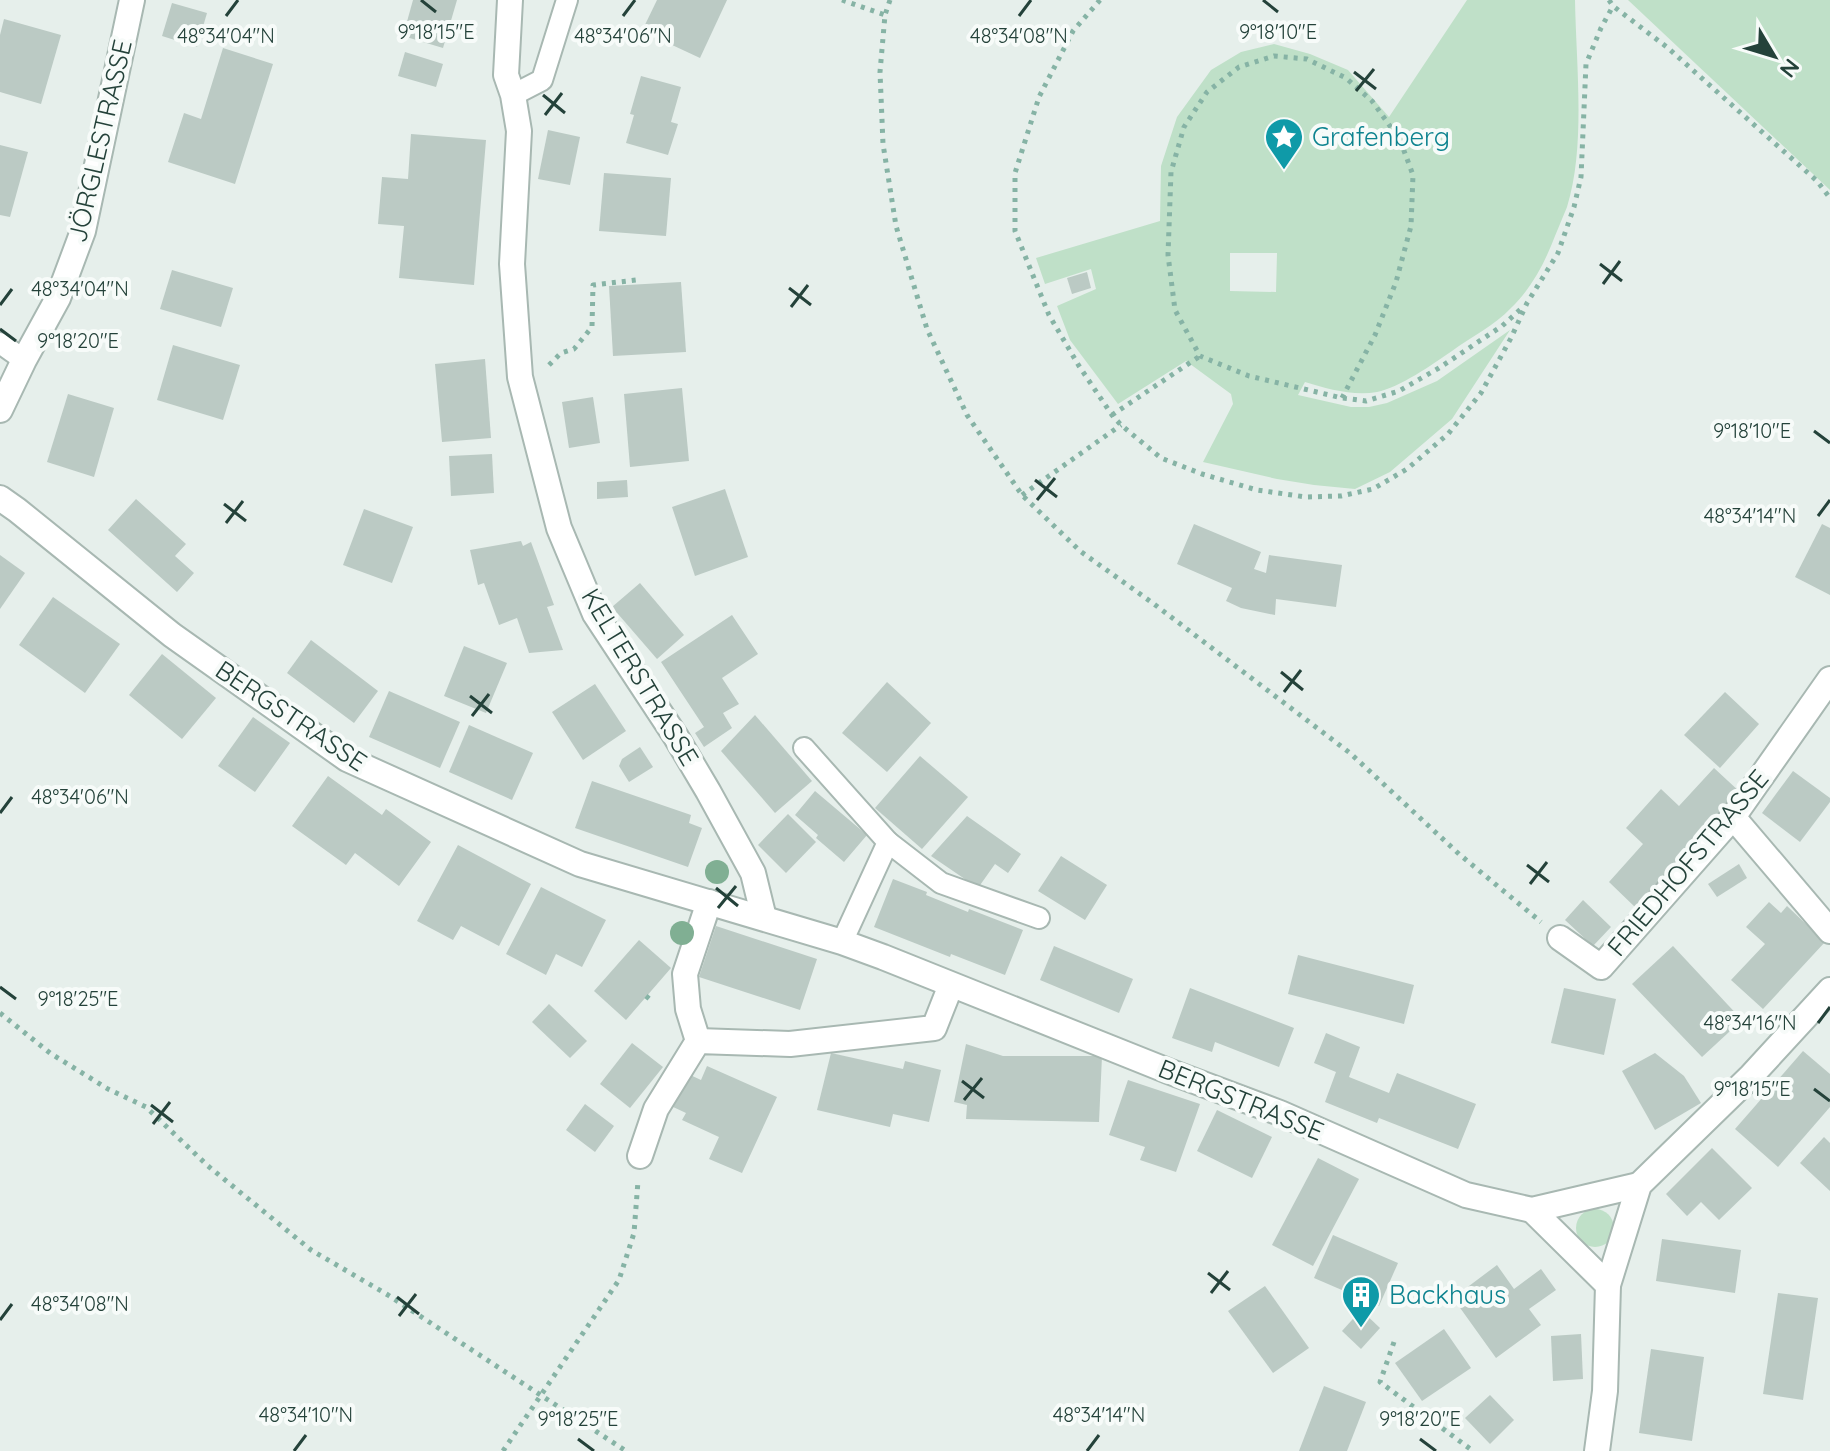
<svg xmlns="http://www.w3.org/2000/svg" width="1830" height="1451" viewBox="0 0 1830 1451" font-family="Quicksand,sans-serif">
<rect width="100%" height="100%" fill="#e6efeb"/>
<g fill="#bfe0c8" fill-rule="evenodd">
<path d="M1467,0H1575C1576,64 1586,146 1567,207C1563,217 1559,226 1555,236C1545,262 1532,288 1511,308C1495,325 1471,337 1452,351C1433,364 1399,388 1377,392C1353,396 1327,389 1305,382L1298,395L1351,407H1369L1387,403L1437,381L1510,330L1452,419L1390,472L1355,489L1314,485L1277,479L1203,462L1233,404L1231,394L1186,361L1118,404L1070,340L1057,306L1096,289L1091,269L1045,284L1036,258L1160,221L1161,166L1177,117L1211,70L1241,52L1274,44L1310,54L1348,70L1389,117ZM1230,253H1277L1276,292L1230,291Z"/>
<polygon points="1628,0 1830,0 1830,190"/>
<circle cx="1595" cy="1228" r="19"/>
</g>
<g fill="#bbcac4">
<polygon points="413,0 457,0 443,48 403,36"/>
<polygon points="657,0 727,0 700,58 642,31"/>
<polygon points="172,3 207,13 197,47 162,36"/>
<polygon points="4,19 61,35 41,104 0,92 0,35"/>
<polygon points="223,48 273,64 235,184 168,162 184,113 201,119"/>
<polygon points="405,52 443,64 436,87 398,76"/>
<polygon points="641,76 681,87 671,122 678,124 668,155 626,143 634,115 630,114"/>
<polygon points="548,130 580,137 570,185 538,179"/>
<polygon points="411,134 486,140 474,285 399,278 404,226 378,224 382,177 408,179"/>
<polygon points="0,145 28,152 10,217 0,215"/>
<polygon points="604,173 671,178 666,236 599,231"/>
<polygon points="172,270 233,288 221,327 160,309"/>
<polygon points="1087,272 1091,288 1072,294 1067,278"/>
<polygon points="681,282 686,352 613,356 609,286"/>
<polygon points="173,345 240,365 223,420 157,400"/>
<polygon points="485,359 491,438 442,442 435,364"/>
<polygon points="682,388 689,461 630,467 624,394"/>
<polygon points="68,394 114,408 94,477 47,462"/>
<polygon points="593,397 600,443 569,448 562,402"/>
<polygon points="492,454 494,493 451,496 449,456"/>
<polygon points="627,480 628,497 597,499 597,482"/>
<polygon points="725,489 748,557 695,576 672,507"/>
<polygon points="136,499 186,544 175,556 194,573 177,592 108,530"/>
<polygon points="364,509 413,527 392,583 343,565"/>
<polygon points="1194,524 1261,552 1254,569 1266,573 1269,555 1342,565 1336,607 1276,599 1275,615 1241,608 1226,601 1232,588 1177,564"/>
<polygon points="1822,524 1830,528 1830,595 1795,577"/>
<polygon points="521,541 523,546 531,542 554,605 547,607 563,650 529,653 517,618 499,625 484,583 478,585 470,550"/>
<polygon points="0,555 25,573 0,609"/>
<polygon points="640,583 684,635 657,659 612,607"/>
<polygon points="53,597 120,644 85,693 19,645"/>
<polygon points="732,615 758,654 722,678 739,704 723,713 732,728 704,747 695,733 704,727 661,662"/>
<polygon points="311,640 378,691 354,723 287,673"/>
<polygon points="464,646 507,663 486,713 444,696"/>
<polygon points="162,654 216,698 182,739 129,695"/>
<polygon points="887,682 931,723 887,772 842,733"/>
<polygon points="595,684 626,731 583,760 552,712"/>
<polygon points="389,691 460,722 440,768 369,737"/>
<polygon points="1725,692 1759,724 1720,768 1684,735"/>
<polygon points="755,715 812,781 775,813 721,751"/>
<polygon points="253,717 290,743 255,792 218,766"/>
<polygon points="469,725 533,753 512,800 449,772"/>
<polygon points="640,747 653,767 629,782 619,766 622,759"/>
<polygon points="920,756 968,797 922,849 875,808"/>
<polygon points="1714,768 1741,793 1636,908 1609,882 1643,844 1626,828 1661,789 1679,806"/>
<polygon points="1793,771 1830,798 1830,802 1800,842 1762,813"/>
<polygon points="328,776 382,815 386,809 431,842 399,886 355,853 346,865 292,826"/>
<polygon points="592,781 691,815 689,823 702,828 688,867 575,828"/>
<polygon points="815,791 867,835 844,862 816,838 818,835 795,815"/>
<polygon points="788,814 816,842 786,873 758,845"/>
<polygon points="967,816 1021,854 1008,873 995,864 978,888 931,856"/>
<polygon points="458,845 531,884 499,946 461,926 453,940 417,921"/>
<polygon points="1061,856 1107,885 1085,920 1038,891"/>
<polygon points="1739,864 1747,878 1717,897 1708,884"/>
<polygon points="893,879 927,892 926,895 968,912 969,909 1023,930 1005,975 951,954 950,957 874,927"/>
<polygon points="541,887 606,920 582,967 556,954 546,975 506,954"/>
<polygon points="1583,900 1611,927 1593,946 1565,920"/>
<polygon points="1769,902 1781,913 1787,906 1825,942 1763,1009 1731,980 1765,944 1746,927"/>
<polygon points="716,926 817,959 800,1010 699,977"/>
<polygon points="639,940 671,968 626,1020 594,991"/>
<polygon points="1054,946 1133,979 1119,1013 1040,980"/>
<polygon points="1673,946 1742,1020 1702,1057 1632,984"/>
<polygon points="1298,955 1414,985 1404,1024 1288,994"/>
<polygon points="1190,988 1294,1028 1279,1067 1215,1042 1212,1052 1172,1038"/>
<polygon points="1564,988 1616,999 1604,1055 1551,1043"/>
<polygon points="549,1004 587,1041 570,1058 532,1022"/>
<polygon points="1326,1033 1360,1047 1349,1077 1389,1093 1397,1073 1476,1104 1458,1149 1379,1118 1377,1123 1325,1102 1336,1072 1314,1063"/>
<polygon points="632,1043 663,1067 630,1108 600,1084"/>
<polygon points="966,1044 1003,1056 1102,1056 1099,1122 966,1119 967,1105 954,1102"/>
<polygon points="1803,1051 1830,1074 1830,1107 1778,1167 1735,1129"/>
<polygon points="831,1053 903,1069 905,1061 941,1070 929,1122 893,1114 890,1127 817,1110"/>
<polygon points="1655,1053 1684,1076 1701,1103 1655,1130 1622,1071"/>
<polygon points="707,1066 777,1097 742,1173 709,1159 719,1137 682,1120 686,1113 671,1106 686,1073 701,1080"/>
<polygon points="1128,1080 1200,1104 1176,1172 1140,1160 1145,1147 1109,1135"/>
<polygon points="585,1104 614,1126 595,1152 566,1130"/>
<polygon points="1217,1110 1272,1137 1252,1178 1197,1151"/>
<polygon points="1824,1137 1830,1143 1830,1191 1800,1163"/>
<polygon points="1712,1148 1752,1188 1719,1220 1701,1202 1687,1216 1666,1194"/>
<polygon points="1318,1158 1359,1179 1313,1266 1272,1245"/>
<polygon points="1333,1235 1398,1263 1379,1306 1314,1278"/>
<polygon points="1662,1239 1741,1250 1735,1293 1656,1281"/>
<polygon points="1497,1265 1514,1289 1541,1269 1556,1290 1529,1309 1541,1325 1496,1358 1453,1298"/>
<polygon points="1265,1286 1309,1348 1273,1373 1228,1311"/>
<polygon points="1778,1293 1818,1298 1803,1400 1763,1394"/>
<polygon points="1361,1310 1380,1328 1361,1349 1342,1331"/>
<polygon points="1444,1329 1471,1368 1422,1401 1395,1363"/>
<polygon points="1581,1334 1583,1379 1553,1381 1551,1336"/>
<polygon points="1651,1349 1704,1357 1692,1441 1639,1433"/>
<polygon points="1324,1386 1366,1402 1347,1451 1299,1451"/>
<polygon points="1490,1395 1514,1420 1490,1444 1465,1418"/>
</g>
<g fill="none" stroke-linecap="round" stroke-linejoin="round">
<g stroke="#a8b8b2" stroke-width="24">
<g id="lane">
<polyline points="513,95 542,80 567,0"/>
<polyline points="0,343 24,360"/>
<polyline points="804,748 888,842 842,942"/>
<polyline points="888,842 941,883 1039,918"/>
</g>
</g>
<g stroke="#a8b8b2" stroke-width="28">
<g id="street">
<polyline points="510,0 506,75 513,95 519,131 512,264 520,377 559,528 595,614 676,737 708,791 753,873 764,918"/>
<polyline points="0,410 24,360 58,298 83,231 132,0"/>
<polyline points="0,498 17,510 172,635 347,759 580,864 842,942 883,957 1168,1071 1280,1113 1466,1195 1532,1210 1639,1185"/>
<polyline points="1733,817 1830,931"/>
<polyline points="1560,938 1601,967 1733,817 1830,679"/>
<polyline points="698,1041 688,1009 685,974 709,902"/>
<polyline points="640,1156 656,1109 698,1041 790,1044 934,1028 951,985"/>
<polyline points="1532,1210 1608,1285"/>
<polyline points="1597,1451 1605,1391 1608,1285 1639,1185 1751,1076 1830,990"/>
</g>
</g>
<g stroke="#86b3a5" stroke-width="5" stroke-dasharray="4 6" stroke-linecap="butt">
<polyline points="842,0 885,15"/>
<polyline points="890,0 885,15 880,72 883,144 896,226 927,329 967,415 1022,495 1080,551 1154,604 1350,753 1459,854 1541,922"/>
<polyline points="1100,0 1073,31 1039,97 1015,173 1015,231 1049,315 1079,366 1112,415 1121,425 1161,458 1202,474 1257,490 1306,497 1341,496 1373,489 1407,469 1448,434 1481,393 1511,338 1527,303 1558,253 1574,207 1581,177 1586,64 1601,28 1613,6"/>
<polyline points="1609,0 1613,6 1668,48 1817,181 1830,198"/>
<polyline points="549,365 561,353 574,349 592,327 593,285 636,280 637,284"/>
<polyline points="1342,398 1375,335 1396,282 1411,226 1413,175 1400,140 1372,101 1346,78 1307,59 1274,56 1239,67 1207,92 1184,127 1171,172 1168,255 1175,310 1200,356 1249,376 1342,398 1366,401 1399,391 1439,368 1502,326 1523,307"/>
<polyline points="1112,415 1200,356"/>
<polyline points="1022,495 1121,425"/>
<polyline points="646,996 652,1001"/>
<polyline points="0,1013 50,1053 108,1089 146,1107 208,1166 311,1250 388,1295 626,1451"/>
<polyline points="1394,1342 1380,1382 1473,1451"/>
<polyline points="503,1451 619,1280 634,1233 638,1181"/>
</g>
<use href="#lane" stroke="#fff" stroke-width="20"/>
<use href="#street" stroke="#fff" stroke-width="24"/>
</g>
<g fill="#80af93">
<circle cx="717" cy="872" r="12"/>
<circle cx="682" cy="933" r="12"/>
</g>
<path fill="none" stroke="#24423a" stroke-width="3" d="M421,0L436,12M1263,0L1278,12M226,16L238,0M623,16L635,0M1019,16L1031,0M1354,72L1376,89M1356,91L1374,69M543,95L565,113M545,115L562,93M1600,264L1622,281M1603,284L1620,261M789,288L811,305M0,305L12,289M791,307L808,285M0,329L16,341M1814,431L1830,443M1035,480L1057,497M1037,500L1055,478M224,504L246,521M1818,516L1830,500M226,523L243,501M1281,672L1303,690M1284,692L1301,670M470,696L492,713M472,716L489,694M0,813L12,797M1527,865L1549,882M1530,884L1547,862M716,888L738,906M718,908L736,886M0,987L16,999M1818,1023L1830,1007M962,1081L984,1098M1814,1089L1830,1101M964,1100L982,1078M151,1105L173,1122M153,1124L170,1102M1208,1273L1230,1290M1211,1293L1228,1271M397,1297L419,1314M399,1316L416,1294M0,1320L12,1304M578,1439L594,1451M1420,1439L1436,1451M294,1451L306,1435M1087,1451L1099,1435"/>
<defs>
<g id="sight-pin" transform="scale(2)"><path d="M0 17L-7.5 6A9.5 9.5 0 1 1 7.5 6Z" fill="#0f9aa8" stroke="#f7fbf9"/><path d="M0-6L1.8-2.2L6-1.7L2.9 1.2L3.7 5.4L0 3.3L-3.7 5.4L-2.9 1.2L-6-1.7L-1.8-2.2Z" fill="#fff"/></g>
<g id="building-pin" transform="scale(2)"><path d="M0 17L-7.5 6A9.5 9.5 0 1 1 7.5 6Z" fill="#0f9aa8" stroke="#f7fbf9"/><path d="M-4-6H4V6H1V3H-1V6H-4ZM-2.5-4.3h1.7v1.8h-1.7ZM.8-4.3h1.7v1.8H.8ZM-2.5-1h1.7V.8h-1.7ZM.8-1h1.7V.8H.8Z" fill="#fff"/></g>
</defs>
<g fill-rule="evenodd">
<use href="#sight-pin" x="1284" y="137"/>
<use href="#building-pin" x="1361" y="1295"/>
</g>
<g text-anchor="middle" stroke-width="8" stroke-linejoin="round" paint-order="stroke">
<g font-size="26" fill="#0d838f" stroke="#f7fbf9" text-anchor="start">
<text x="1312" y="146">Grafenberg</text>
<text x="1389" y="1304">Backhaus</text>
</g>
<g font-size="26" fill="#24423a" stroke="#f7fbf9">
<text transform="translate(100 141) rotate(-77)" y="9">JÖRGLESTRASSE</text>
<text transform="translate(640 677) rotate(59)" y="9">KELTERSTRASSE</text>
<text transform="translate(291 716) rotate(34)" y="9">BERGSTRASSE</text>
<text transform="translate(1688 863) rotate(-50)" y="9">FRIEDHOFSTRASSE</text>
<text transform="translate(1241 1100) rotate(22)" y="9">BERGSTRASSE</text>
</g>
</g>
<g font-size="20" text-anchor="middle" fill="#24423a" stroke="#f7fbf9" stroke-width="8" stroke-linejoin="round" paint-order="stroke">
<text x="436" y="39">9°18'15"E</text>
<text x="1278" y="39">9°18'10"E</text>
<text x="1019" y="43">48°34'08"N</text>
<text x="226" y="43">48°34'04"N</text>
<text x="623" y="43">48°34'06"N</text>
<text x="80" y="296">48°34'04"N</text>
<text x="78" y="348">9°18'20"E</text>
<text x="1752" y="438">9°18'10"E</text>
<text x="1750" y="523">48°34'14"N</text>
<text x="80" y="804">48°34'06"N</text>
<text x="78" y="1006">9°18'25"E</text>
<text x="1750" y="1030">48°34'16"N</text>
<text x="1752" y="1096">9°18'15"E</text>
<text x="80" y="1311">48°34'08"N</text>
<text x="306" y="1422">48°34'10"N</text>
<text x="1099" y="1422">48°34'14"N</text>
<text x="578" y="1426">9°18'25"E</text>
<text x="1420" y="1426">9°18'20"E</text>
</g>
<g transform="translate(1774 56) rotate(128)" stroke="#f7fbf9" stroke-width="6" paint-order="stroke">
<path d="M0-6L14 30L0 20L-14 30Z" fill="#24423a"/>
<text y="-12" font-size="22" font-weight="bold" text-anchor="middle" fill="#24423a">N</text>
</g>
</svg>
